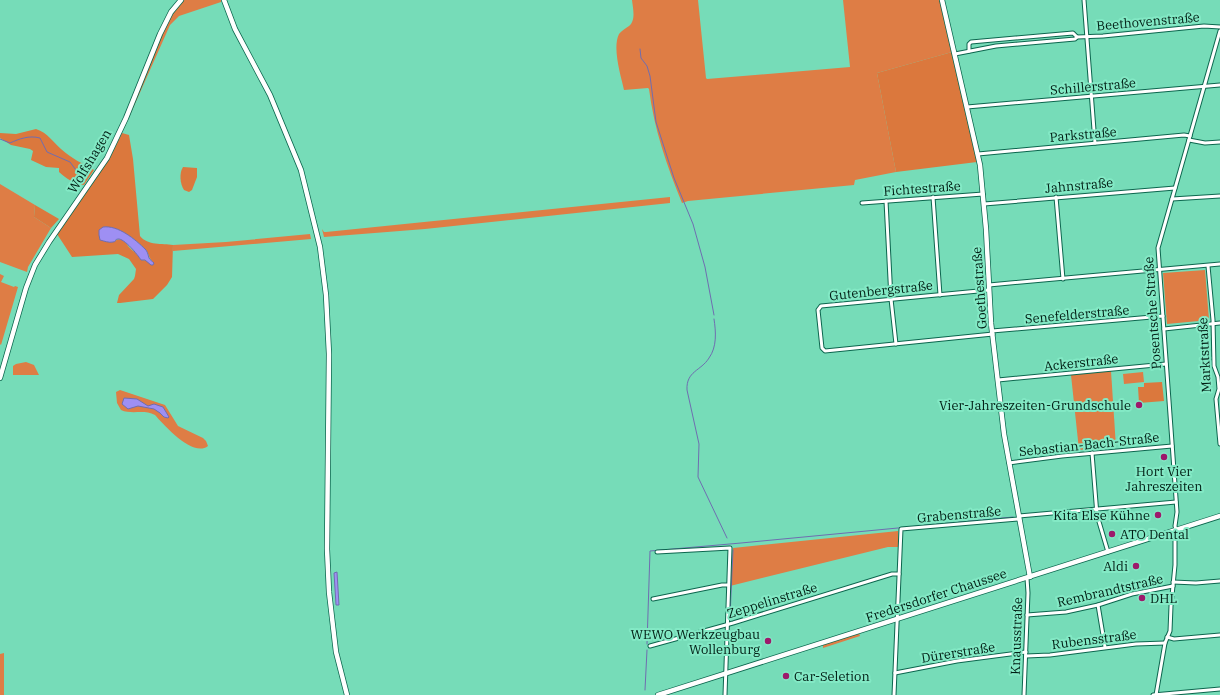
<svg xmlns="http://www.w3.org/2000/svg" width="1220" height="695" viewBox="0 0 1220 695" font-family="'IBM Plex Serif',serif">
<rect width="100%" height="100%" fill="#76dcb8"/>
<g fill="#de7d45">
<polygon points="183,0 221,0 221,2 179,16 170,25 122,133 165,27 170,17"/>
<path d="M632,0H698L706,78L707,79L850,67L843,0H940L952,52L877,73L896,172L855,180L854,185L688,201L682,203C667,166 654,129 649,89L648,88L624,90C621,76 612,48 619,34C621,31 625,29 629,26C636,20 633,9 632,0Z"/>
<polygon points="0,184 35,205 34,217 51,228 28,267 27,272 0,262"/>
<polygon points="670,197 670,203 425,229 324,237 322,229 324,232 326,232"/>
<polygon points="310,234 311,239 173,251 173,245 226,242"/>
<polygon points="1205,270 1209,320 1167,324 1163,273"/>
<polygon points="0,274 4,276 1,282 14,287 15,286 18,287 1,345 0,344"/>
<polygon points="26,362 34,365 39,375 13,375 13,366 16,364"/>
<polygon points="1111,371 1116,447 1079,450 1071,375"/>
<polygon points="1143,372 1144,382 1124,384 1123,374"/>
<path d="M120,390L165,405L178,426L203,438L206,441L208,446C193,458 164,425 155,415C144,409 132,415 121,410L117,403L116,392Z"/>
<polygon points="898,531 898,547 888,547 730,586 733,548"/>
<polygon points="859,633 860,636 823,648 823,644"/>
<polygon points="4,653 4,695 0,695 0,654"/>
</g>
<g fill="#db783d" fill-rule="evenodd">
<polygon points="952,52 977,162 896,172 877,73"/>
<path d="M36,129C48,133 53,142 61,149C71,158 83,164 94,170L84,185C73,183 67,179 59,172V168L46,167L31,160L33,151L30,149L11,145L0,138V133L16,134Z"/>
<path d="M122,133L129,135L133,159L140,236C148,246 162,243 173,245L172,277L167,285L153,299L120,303H117L119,295L134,279L135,276L136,269L129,259L118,254L72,257L57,234L109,159ZM117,229C127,234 138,241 146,250C149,254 149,258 152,261L141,260C138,255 136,253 132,250C124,243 124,235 113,242Z"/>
<path d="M183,167L197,168V177L192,190L189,192L184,190C180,184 179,173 183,167Z"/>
<polygon points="35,205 59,219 51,228 34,217"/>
<polygon points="1162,382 1164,401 1139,403 1138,387 1144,387 1144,383"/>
</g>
<g fill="#9e8ff3" stroke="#6f6db0">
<path d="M103,227C118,225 135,239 146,250C148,253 148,255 149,258C150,260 152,261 154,263L153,265H151L145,260H141C138,255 124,238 118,239C113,240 118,241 113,242C109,243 104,241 100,240L99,235V230Z"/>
<polygon points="124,398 137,399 148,406 154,404 163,407 169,417 168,418 164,417 160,413 154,409 138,406 128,409 122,404"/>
<polygon points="337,572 339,605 336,605 334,573"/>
</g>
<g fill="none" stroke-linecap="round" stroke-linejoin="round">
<g stroke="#6f6db0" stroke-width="1">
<polyline points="640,49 641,58 647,66 650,76 656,122 674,178 693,224 705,267 714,315"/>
<path d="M0,139L10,143C19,139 29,135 40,138L47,152L70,162L84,181"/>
<path d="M714,319C716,332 717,347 709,358C701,371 686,371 687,390L699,444L698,477L727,538"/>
<polyline points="730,617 733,550"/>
<polyline points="647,644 650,551 741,543 1013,517"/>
<polyline points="645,690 647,650"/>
</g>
<g stroke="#0c664e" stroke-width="5">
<g id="street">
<polyline points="1084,0 1095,143"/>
<polyline points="969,51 969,44 971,42 1073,33 1077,37"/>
<polyline points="955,54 996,46 1075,39 1077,37 1103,36 1204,26 1220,27"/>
<polyline points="967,107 1220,85"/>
<polyline points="1189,140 1205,143 1220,142"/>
<polyline points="978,154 1184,135 1190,136"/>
<polyline points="933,197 940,295"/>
<polyline points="1056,197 1063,279"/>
<polyline points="1172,199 1220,196"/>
<polyline points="886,201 891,299 896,344"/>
<polyline points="862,203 983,194"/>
<polyline points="984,204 1175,188"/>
<polyline points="1208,266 1213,320 1214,366 1218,377 1219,389 1216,399 1220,444"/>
<polyline points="989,285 1220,264"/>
<polyline points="989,290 821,306 818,310 822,348 825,351 993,334"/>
<polyline points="1164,329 1220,323"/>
<polyline points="992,331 1163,316"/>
<polyline points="998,380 1166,364"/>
<polyline points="1092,453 1097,515 1108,552"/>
<polyline points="1009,463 1062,456 1172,446"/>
<polyline points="1019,516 1176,502"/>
<polyline points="1176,530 1175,526 1177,512 1158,248 1220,31"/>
<polyline points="657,552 730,548 725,695"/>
<polyline points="1173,582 1196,583 1220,581"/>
<polyline points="653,599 722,585 728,585"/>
<polyline points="1098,605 1105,647"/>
<polyline points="1027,615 1066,612 1098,605 1132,594 1173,586"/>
<polyline points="1167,637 1174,639 1220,635"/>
<polyline points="650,646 733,623 892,574 899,574"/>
<polyline points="1026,656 1050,655 1136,644 1165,643"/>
<polyline points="895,673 957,661 1026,652"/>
<polyline points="894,695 901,529 1019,519"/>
<polyline points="1024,695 1028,593 1027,578"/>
<polyline points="1153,695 1220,689"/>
<polyline points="1156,695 1165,643 1170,631 1171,606 1175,565 1175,537 1173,531"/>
</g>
</g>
<g stroke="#0c664e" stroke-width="6">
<g id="secondary">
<polyline points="224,0 235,29 270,95 301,170 320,247 326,295 329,354 327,549 329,592 336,652 347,695"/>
<polyline points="942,0 980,165 986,229 991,323 1004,434 1030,577"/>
<polyline points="0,378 26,288 35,265 49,242 107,158 126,118 160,34 171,12 181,0"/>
<polyline points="658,695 1220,516"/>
</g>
</g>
<use href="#street" stroke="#fff" stroke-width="3"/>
<use href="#secondary" stroke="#fff" stroke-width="4.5"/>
</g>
<g fill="#9d196b" stroke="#83e9c5" stroke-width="1.5">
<circle cx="1139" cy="405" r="4"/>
<circle cx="1164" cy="457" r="4"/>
<circle cx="1158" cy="515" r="4"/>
<circle cx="1112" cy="534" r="4"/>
<circle cx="1136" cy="566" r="4"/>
<circle cx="1142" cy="598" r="4"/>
<circle cx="768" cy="641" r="4"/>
<circle cx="786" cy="676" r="4"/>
</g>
<g text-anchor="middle" stroke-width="4" stroke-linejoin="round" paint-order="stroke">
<g font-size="13" fill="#001e14" stroke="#83e9c5">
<text transform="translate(1148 21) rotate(-5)" y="5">Beethovenstraße</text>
<text transform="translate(1093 86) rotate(-5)" y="5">Schillerstraße</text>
<text transform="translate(1083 134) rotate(-5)" y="5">Parkstraße</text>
<text transform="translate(89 161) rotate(-59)" y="5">Wolfshagen</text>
<text transform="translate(1079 185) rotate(-5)" y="5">Jahnstraße</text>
<text transform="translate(922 188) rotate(-4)" y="5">Fichtestraße</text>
<text transform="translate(979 288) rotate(-94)" y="5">Goethestraße</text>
<text transform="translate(881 290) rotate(-6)" y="5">Gutenbergstraße</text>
<text transform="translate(1152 313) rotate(-94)" y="5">Posentsche Straße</text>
<text transform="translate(1077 314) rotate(-5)" y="5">Senefelderstraße</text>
<text transform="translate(1204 355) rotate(-93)" y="5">Marktstraße</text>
<text transform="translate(1081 362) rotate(-6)" y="5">Ackerstraße</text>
<text transform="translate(1089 444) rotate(-6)" y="5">Sebastian-Bach-Straße</text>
<text transform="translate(959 514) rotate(-5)" y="5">Grabenstraße</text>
<text transform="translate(1110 590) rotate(-13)" y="5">Rembrandtstraße</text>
<text transform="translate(936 595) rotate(-18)" y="5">Fredersdorfer Chaussee</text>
<text transform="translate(772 600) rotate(-17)" y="5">Zeppelinstraße</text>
<text transform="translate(1016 636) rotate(-88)" y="5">Knausstraße</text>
<text transform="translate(1094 639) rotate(-7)" y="5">Rubensstraße</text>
<text transform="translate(958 652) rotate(-9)" y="5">Dürerstraße</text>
</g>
<g font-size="13" fill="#001e14" stroke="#83e9c5" text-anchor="end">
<text x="1131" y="410">Vier-Jahreszeiten-Grundschule</text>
<text x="1164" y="476" text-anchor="middle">Hort Vier<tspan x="1164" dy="15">Jahreszeiten</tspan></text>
<text x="1150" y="520">Kita Else Kühne</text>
<text x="1120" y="539" text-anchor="start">ATO Dental</text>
<text x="1128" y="571">Aldi</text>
<text x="1150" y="603" text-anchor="start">DHL</text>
<text x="760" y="639">WEWO Werkzeugbau<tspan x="760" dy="15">Wollenburg</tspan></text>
<text x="794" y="681" text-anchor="start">Car-Seletion</text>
</g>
</g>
</svg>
